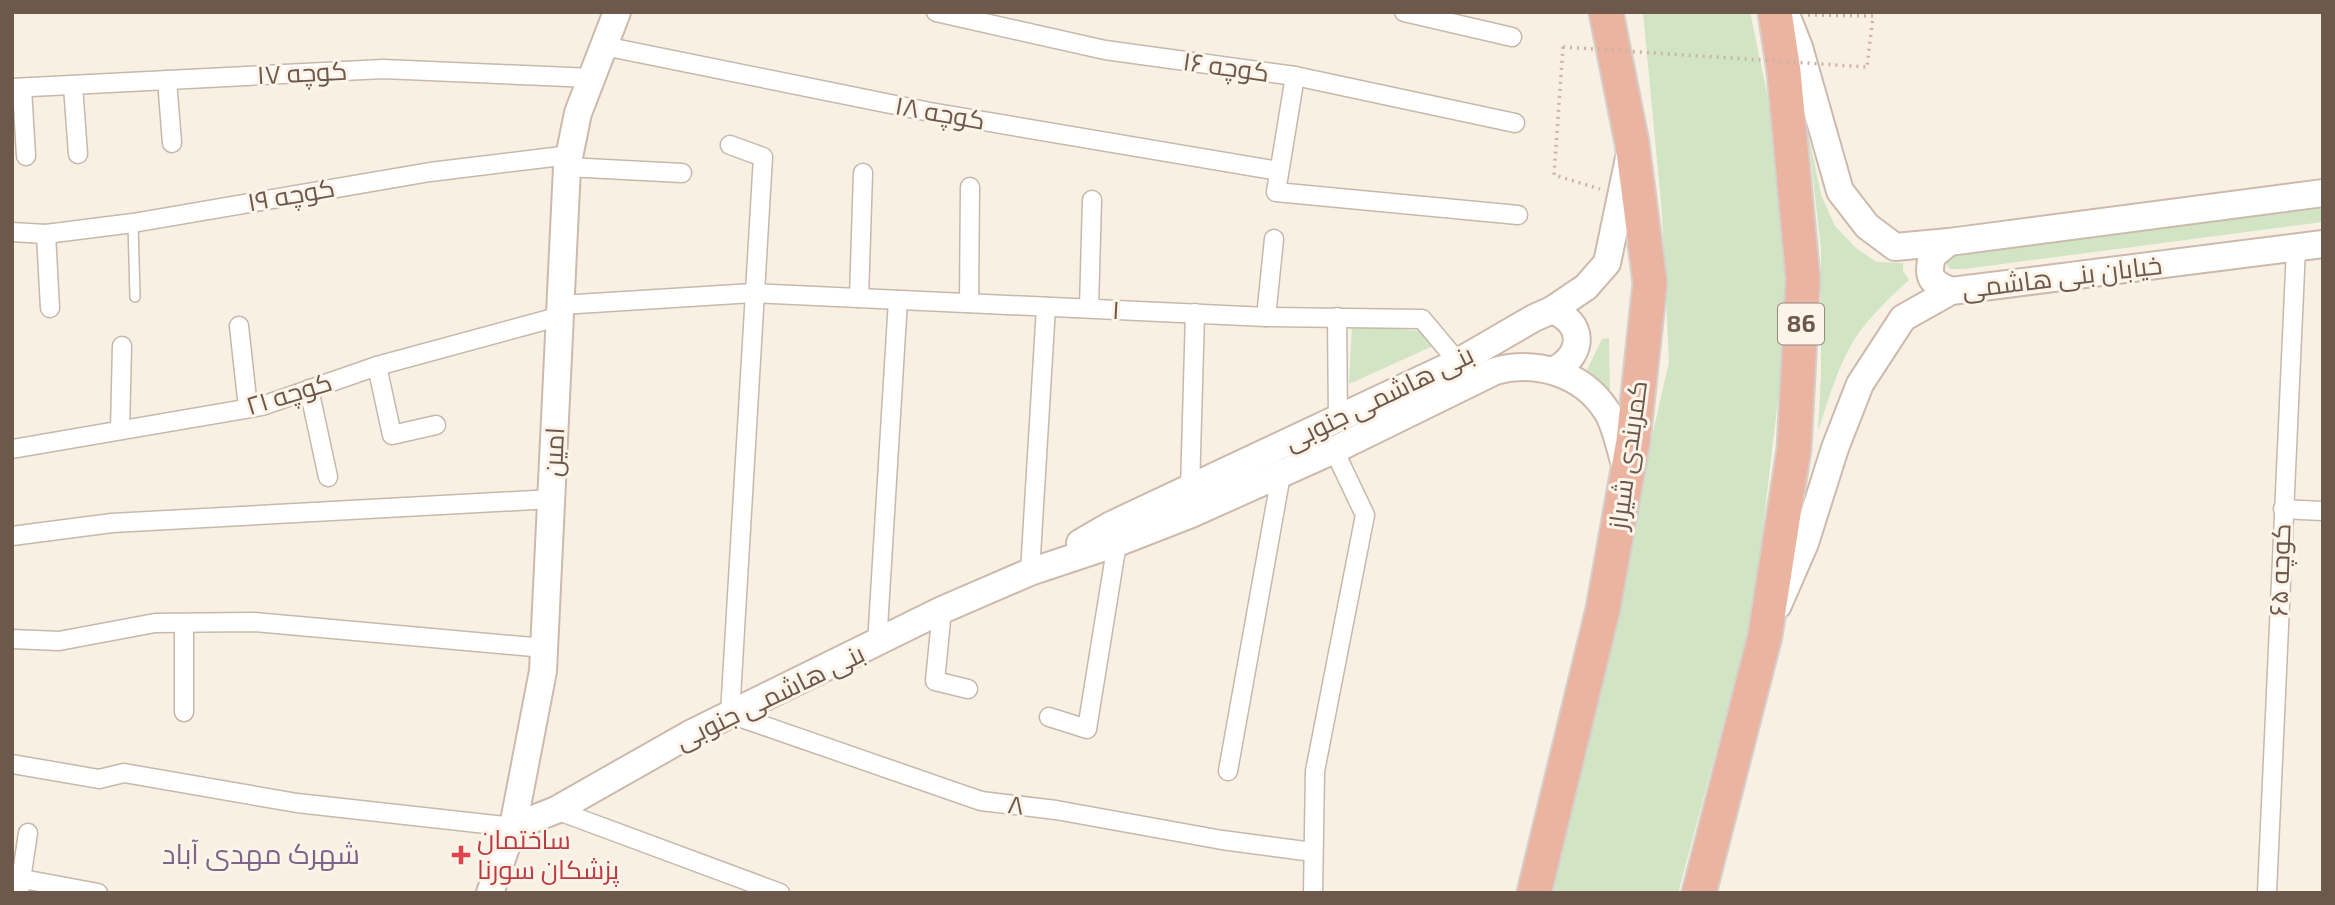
<svg xmlns="http://www.w3.org/2000/svg" width="2335" height="905" viewBox="0 0 2335 905" font-family="'Exo 2',Cairo,sans-serif">
<rect width="100%" height="100%" fill="#f8f0e3"/>
<g fill="#d1e4c4">
<polygon points="1643,12 1750,12 1768,98 1788,314 1753,614 1678,893 1548,893 1669,362 1662,213"/>
<path d="M1808,133L1821,195L1835,226L1856,248L1876,262L1903,263V271L1909,280C1889,298 1869,317 1854,340C1837,368 1828,401 1818,431L1821,375V250Z"/>
<polygon points="2323,207 2323,222 1964,269 1950,269 1944,260 1963,253"/>
<polygon points="1352,325 1420,331 1433,346 1349,384"/>
<polygon points="1609,338 1610,396 1595,376 1587,370 1602,339"/>
</g>
<g fill="none" stroke-linecap="round" stroke-linejoin="round">
<g stroke="#c7b8ab" stroke-width="12">
<polyline id="lane" points="133,223 135,297"/>
</g>
<g stroke="#c7b8ab" stroke-width="21">
<g id="street">
<polyline points="936,12 1105,50 1295,76 1515,123"/>
<polyline points="1404,12 1512,37"/>
<polyline points="604,46 930,112 1279,171"/>
<polyline points="1295,76 1276,192 1518,215"/>
<polyline points="167,80 172,143"/>
<polyline points="73,86 78,154"/>
<polyline points="12,88 383,69 592,78"/>
<polyline points="22,88 26,156"/>
<polyline points="730,145 763,157 730,714 981,801 1056,810 1222,840 1313,852"/>
<polyline points="567,167 682,173"/>
<polyline points="12,232 46,234 133,223 430,172 570,155"/>
<polyline points="46,234 50,308"/>
<polyline points="859,298 863,173"/>
<polyline points="969,303 970,187"/>
<polyline points="561,305 753,293 1266,317 1422,319 1458,362"/>
<polyline points="1089,308 1092,200"/>
<polyline points="1266,317 1274,239"/>
<polyline points="1337,317 1338,420"/>
<polyline points="239,326 248,408"/>
<polyline points="377,366 392,435 436,425"/>
<polyline points="309,389 328,477"/>
<polyline points="120,430 122,346"/>
<polyline points="12,449 262,406 377,366 561,316"/>
<polyline points="1190,489 1195,313"/>
<polyline points="2283,509 2323,511"/>
<polyline points="12,536 112,523 552,499"/>
<polyline points="1030,572 1046,307"/>
<polyline points="942,610 935,681 968,689"/>
<polyline points="12,639 59,641 155,623 254,622 544,648"/>
<polyline points="877,644 898,300"/>
<polyline points="184,712 184,623"/>
<polyline points="1049,717 1087,729 1117,543"/>
<polyline points="12,764 99,779 124,773 297,803 513,827"/>
<polyline points="1228,771 1281,475"/>
<polyline points="556,810 780,893"/>
<polyline points="12,877 98,893"/>
<polyline points="19,893 28,833"/>
<polyline points="1313,893 1315,771 1365,515 1334,450"/>
<polyline points="2267,893 2296,248"/>
</g>
</g>
<g stroke="#ccbaac" stroke-width="30">
<g id="secondary">
<polyline points="1785,12 1799,47 1840,191 1867,226 1895,247 1949,242 2323,193"/>
<path d="M1949,242L1932,256C1927,279 1931,282 1951,291"/>
<path d="M1552,310C1584,323 1585,353 1555,370"/>
<polyline points="1080,543 1111,525 1458,362 1534,318 1552,310 1586,287 1607,263 1629,158"/>
<polyline points="1778,605 1805,543 1835,448 1860,384 1903,318 1951,291 2323,244"/>
<path d="M513,827L556,810L690,734L942,610L1030,572L1117,543L1189,515L1334,450L1495,371C1536,360 1582,373 1606,410C1615,422 1622,456 1627,472"/>
<polyline points="490,893 513,827 543,671 567,167 578,113 617,12"/>
</g>
</g>
<g stroke="#d6d0cd" stroke-width="37">
<g id="highway">
<polyline points="1534,893 1603,609 1633,441 1650,283 1632,143 1606,12"/>
<polyline points="1699,893 1765,636 1794,449 1803,279 1784,72 1775,12"/>
</g>
</g>
<g stroke="#ceb3a2" stroke-width="3.5" stroke-dasharray="2 5" stroke-linecap="butt">
<polyline points="1808,15 1873,16 1867,67"/>
<polyline points="1563,47 1554,175 1600,189"/>
</g>
<use href="#lane" stroke="#fff" stroke-width="9"/>
<use href="#street" stroke="#fff" stroke-width="18"/>
<use href="#secondary" stroke="#fff" stroke-width="26"/>
<use href="#highway" stroke="#ebb4a1" stroke-width="33"/>
<polyline stroke="#ceb3a2" stroke-width="3.5" stroke-dasharray="2 5" stroke-linecap="butt" points="1563,47 1867,67"/>
</g>
<path fill="#e0444e" stroke="#fcf4e8" stroke-width="2.5" d="M457.5 844.5h7v7h7v7h-7v7h-7v-7h-7v-7h7z"/>
<g text-anchor="middle" stroke-width="6" stroke-linejoin="round" paint-order="stroke">
<rect fill="#fcf4e8" stroke="#98877b" stroke-width="2" x="1778" y="303.5" width="46" height="41" rx="5"/>
<g font-size="24" font-weight="bold" fill="#6d584c">
<text x="1801" y="332">86</text>
</g>
<g font-size="26" fill="#6d584c" stroke="#fcf4e8">
<text transform="translate(1226 67) rotate(8)" y="9">کوچه ۱۶</text>
<text transform="translate(302 73) rotate(-3)" y="9">کوچه ۱۷</text>
<text transform="translate(940 113) rotate(10)" y="9">کوچه ۱۸</text>
<text transform="translate(291 195) rotate(-10)" y="9">کوچه ۱۹</text>
<text transform="translate(2062 277) rotate(-7)" y="9">خیابان بنی هاشمی</text>
<text transform="translate(1116 310) rotate(3)" y="9">۱</text>
<text transform="translate(289 394) rotate(-17)" y="9">کوچه ۲۱</text>
<text transform="translate(1379 398) rotate(-26)" y="9">بنی هاشمی جنوبی</text>
<text transform="translate(554 452) rotate(-87)" y="9">امین</text>
<text transform="translate(1628 455) rotate(-82)" y="9">کمربندی شیراز</text>
<text transform="translate(2280 570) rotate(-88)" y="9">کوچه ۶۵</text>
<text transform="translate(770 697) rotate(-26)" y="9">بنی هاشمی جنوبی</text>
<text transform="translate(1016 805) rotate(7)" y="9">۸</text>
</g>
<g font-size="26" fill="#be3a42" stroke="#fcf4e8" text-anchor="start">
<text x="477" y="849">ساختمان<tspan x="477" dy="30">پزشکان سورنا</tspan></text>
</g>
<g font-size="28" fill="#7c6589" stroke="#fcf4e8">
<text x="261" y="864">شهرک مهدی آباد</text>
</g>
</g>
<rect width="2335" height="905" fill="none" stroke="#6d584c" stroke-width="28"/>
</svg>
